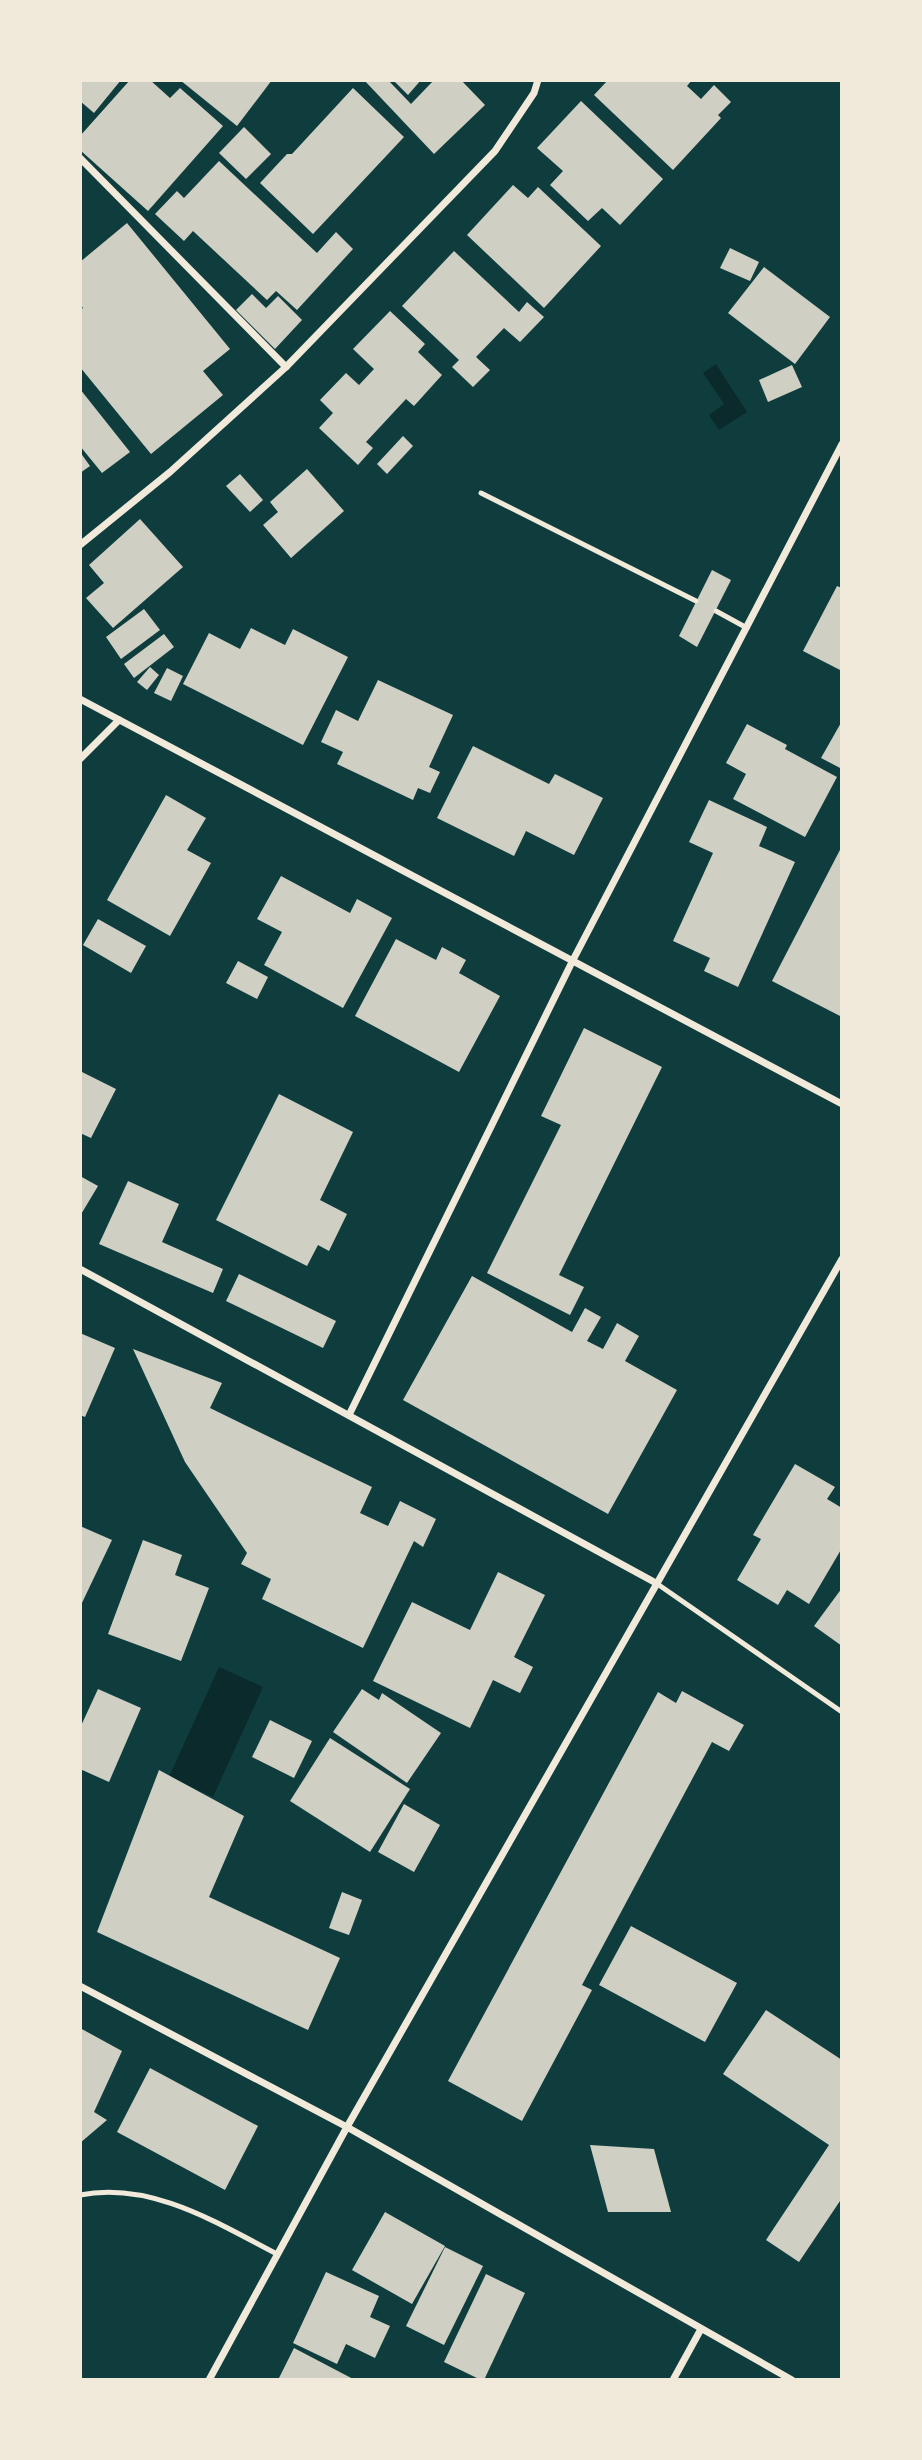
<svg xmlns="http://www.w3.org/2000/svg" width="922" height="2460" viewBox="0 0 922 2460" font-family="'Source Sans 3',sans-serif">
<rect width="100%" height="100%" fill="#0f3d3e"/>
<g fill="#0a2a2b">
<polygon points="716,364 747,412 719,430 709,415 724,404 703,373"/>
<polygon points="219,1667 263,1687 213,1797 169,1777"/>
</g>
<g fill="#cfcfc3">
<polygon points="80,80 121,80 94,113 80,101"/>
<polygon points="130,80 150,80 170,98 180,88 223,126 148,211 80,150 80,136"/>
<polygon points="180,80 272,80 237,126"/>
<polygon points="364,80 388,80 411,104 434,80 461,80 485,105 434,154"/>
<polygon points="393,80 421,80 408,95"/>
<polygon points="608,80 692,80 687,86 701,99 714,85 731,102 718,115 721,118 673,170 594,95"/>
<polygon points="353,88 404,137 313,234 260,183 287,154 292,154"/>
<polygon points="581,101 663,179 620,225 602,208 588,221 550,185 563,171 537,148"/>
<polygon points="244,127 271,154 246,179 219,153"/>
<polygon points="219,161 317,253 336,232 353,249 297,310 276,291 267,300 193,231 184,241 155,214 177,191 184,198"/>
<polygon points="513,185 528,198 538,187 601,246 544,308 467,235"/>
<polygon points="127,223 230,349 203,371 223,395 151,454 80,367 80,310 83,308 80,304 80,262"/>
<polygon points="730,248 759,262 750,281 720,268"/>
<polygon points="454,251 519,312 527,302 544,317 520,342 504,328 476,357 490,370 473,387 452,367 459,360 402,306"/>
<polygon points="764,267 830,317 795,364 728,313"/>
<polygon points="252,294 266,308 278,296 302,320 275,349 236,310"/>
<polygon points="390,311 425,344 418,352 442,375 414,406 406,399 366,442 373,448 358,465 319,428 333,413 320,400 346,373 359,385 374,369 353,349"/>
<polygon points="792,365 802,387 768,402 759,380"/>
<polygon points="80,389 130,452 102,473 80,446"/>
<polygon points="403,436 413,446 387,474 377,464"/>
<polygon points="80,452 90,466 80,473"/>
<polygon points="307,469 344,511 291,558 263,525 278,512 270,502"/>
<polygon points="240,474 263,500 250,512 226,486"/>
<polygon points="140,519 183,567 113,628 86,598 104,583 89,565"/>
<polygon points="712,570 731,580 697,647 679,636"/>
<polygon points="837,586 842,588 842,671 803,651"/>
<polygon points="144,609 160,630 121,659 106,637"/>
<polygon points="251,628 285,645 293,629 348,657 303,745 183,684 209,633 240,649"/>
<polygon points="164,634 174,647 134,678 124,664"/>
<polygon points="150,667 159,675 147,690 137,682"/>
<polygon points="167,668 183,676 171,701 154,693"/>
<polygon points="378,680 453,715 429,767 440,772 430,793 418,788 413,800 337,764 343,752 321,742 336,710 358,721"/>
<polygon points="842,721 842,769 821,758"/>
<polygon points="747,724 787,745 785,749 837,777 805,837 733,799 746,774 726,763"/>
<polygon points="473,746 549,784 555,774 603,798 574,855 526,831 514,856 437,818"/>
<polygon points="166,795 206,818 187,850 211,863 170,936 107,900"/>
<polygon points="709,800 767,827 759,846 795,862 738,987 704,971 710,958 673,941 713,853 689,842"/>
<polygon points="842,846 842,1017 772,981"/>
<polygon points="281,876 350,913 357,899 392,918 343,1008 264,965 282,932 257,919"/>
<polygon points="98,919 146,946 131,973 83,945"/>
<polygon points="396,939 436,960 442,947 466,960 459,973 500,996 459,1072 355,1016"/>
<polygon points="238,961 268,977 257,999 226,983"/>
<polygon points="584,1028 662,1067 559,1275 584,1287 570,1315 487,1273 561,1125 541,1116"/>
<polygon points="80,1071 116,1089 91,1138 80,1133"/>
<polygon points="279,1094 353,1132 320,1200 347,1214 329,1251 318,1245 307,1266 216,1220"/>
<polygon points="80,1176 98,1186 80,1216"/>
<polygon points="128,1181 179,1204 162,1242 223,1269 213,1293 99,1244"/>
<polygon points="239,1274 336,1321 323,1348 226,1301"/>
<polygon points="472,1276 572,1332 585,1308 601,1317 587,1341 603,1349 617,1323 639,1336 625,1361 677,1390 608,1514 403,1400"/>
<polygon points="80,1333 115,1348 85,1417 80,1415"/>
<polygon points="133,1349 222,1383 210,1408 372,1487 360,1513 388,1526 400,1501 436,1519 423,1547 414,1541 363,1648 262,1599 271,1579 241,1564 247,1553 185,1462"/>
<polygon points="795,1464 835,1487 827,1499 842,1508 842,1548 809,1604 787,1590 778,1605 737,1580 761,1539 753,1535"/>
<polygon points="80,1526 112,1540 80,1607"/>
<polygon points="143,1540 182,1555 175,1575 209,1588 181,1661 108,1634"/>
<polygon points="498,1572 545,1595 514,1657 533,1667 520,1693 493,1680 470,1728 373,1681 412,1602 470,1630"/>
<polygon points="842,1588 842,1646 814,1626"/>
<polygon points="98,1689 141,1708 109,1782 80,1769 80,1728"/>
<polygon points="362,1689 379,1700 382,1693 441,1733 407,1783 333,1732"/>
<polygon points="682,1691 744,1725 729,1751 712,1742 582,1985 592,1990 522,2121 448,2081 658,1692 676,1703"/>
<polygon points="270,1720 312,1741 294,1778 252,1757"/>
<polygon points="330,1738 410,1789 370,1852 290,1801"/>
<polygon points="159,1770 244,1816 209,1897 340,1958 308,2030 97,1932"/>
<polygon points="404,1804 440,1825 414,1872 378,1852"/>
<polygon points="342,1892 362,1900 349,1935 329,1928"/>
<polygon points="631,1926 737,1983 705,2042 599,1985"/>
<polygon points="766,2010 842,2060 842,2198 799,2262 766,2240 829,2145 723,2074"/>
<polygon points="80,2028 122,2051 94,2112 107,2120 80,2143"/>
<polygon points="150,2068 258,2126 225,2190 117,2132"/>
<polygon points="590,2145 654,2149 671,2212 608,2212"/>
<polygon points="385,2212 445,2246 412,2304 352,2270"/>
<polygon points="445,2247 483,2266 444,2345 406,2326"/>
<polygon points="326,2272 379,2296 370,2317 390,2326 375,2358 346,2344 337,2364 293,2343"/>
<polygon points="486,2274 525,2293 484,2380 481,2380 444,2362"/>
<polygon points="294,2348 355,2380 278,2380"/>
</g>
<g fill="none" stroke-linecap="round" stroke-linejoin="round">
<g stroke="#f1e9da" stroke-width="5">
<polyline points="481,493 696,601"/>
<polyline points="716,611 747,628"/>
<polyline points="656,1583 842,1712"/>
<path d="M80,2195C151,2181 217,2223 277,2254"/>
</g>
<g stroke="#f1e9da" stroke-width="7">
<polyline points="80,158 286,367"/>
<polyline points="80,545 170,472 286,367 495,151 534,93 538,80"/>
<polyline points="80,699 842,1104"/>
<polyline points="80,759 119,720"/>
<polyline points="80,1269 656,1583"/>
<polyline points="349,1415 573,960 842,444"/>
<polyline points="80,1986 347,2127 792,2380"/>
<polyline points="209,2380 347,2127 842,1259"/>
<polyline points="673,2380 701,2329"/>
</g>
</g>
<rect width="922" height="2460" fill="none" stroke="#f1e9da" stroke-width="164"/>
</svg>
